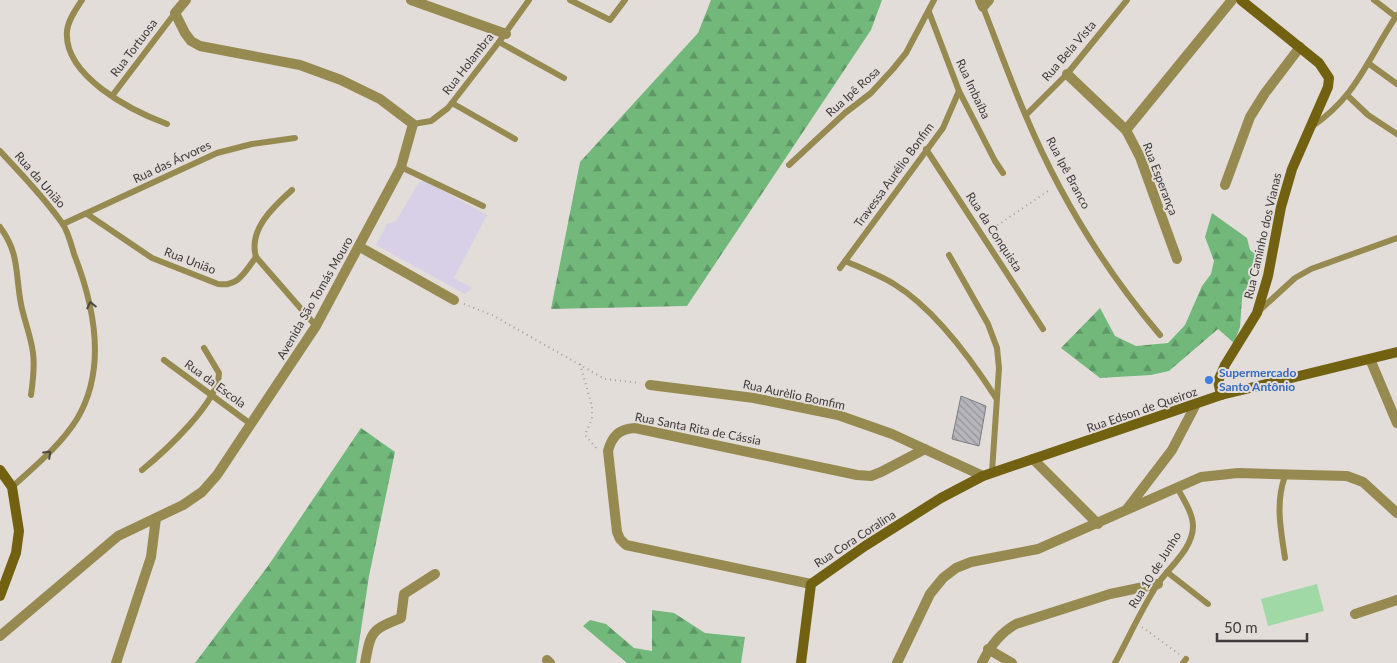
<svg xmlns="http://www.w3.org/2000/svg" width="1397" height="663" viewBox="0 0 1397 663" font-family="Lato,sans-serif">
<defs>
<pattern id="forest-firs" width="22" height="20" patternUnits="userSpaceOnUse" patternTransform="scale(1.25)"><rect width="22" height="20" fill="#71b87a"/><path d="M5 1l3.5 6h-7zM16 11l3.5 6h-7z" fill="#5e9765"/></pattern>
<pattern id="building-back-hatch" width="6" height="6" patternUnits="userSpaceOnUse" patternTransform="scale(1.25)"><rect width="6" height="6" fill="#b5b5bb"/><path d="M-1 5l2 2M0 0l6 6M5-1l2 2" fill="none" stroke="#959499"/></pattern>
</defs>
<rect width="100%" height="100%" fill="#e3ddda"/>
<polygon fill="#d8d0e6" points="425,181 487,215 454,278 472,288 465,294 376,245 387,224 396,221 419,182"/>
<g fill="url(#forest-firs)">
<polygon points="711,0 882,0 871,30 687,306 551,309 580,162 698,33"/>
<polygon points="1212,213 1247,238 1250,250 1259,257 1242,299 1240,327 1234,343 1218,329 1169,371 1151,375 1100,378 1061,348 1100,308 1115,336 1136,346 1168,343 1185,325 1202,286 1211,274 1214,261 1205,237"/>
<polygon points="361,428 395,452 369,576 356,663 195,663 268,566"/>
<polygon points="652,610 674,613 705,633 745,637 741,663 627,663 583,626 590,620 606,624 634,648 652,651"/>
</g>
<polygon fill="#a1d9a6" points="1317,584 1324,611 1268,626 1261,599"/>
<polygon fill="url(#building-back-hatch)" stroke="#7c7c82" points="961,396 986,406 979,446 952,439"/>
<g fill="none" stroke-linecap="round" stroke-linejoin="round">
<g stroke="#a39e9c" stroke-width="2" stroke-dasharray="1 4" stroke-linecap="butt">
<polyline points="989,231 1051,189"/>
<polyline points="464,304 492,315 605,379 640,383"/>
<polyline points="580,364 592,406 592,419 585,435 597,449"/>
<polyline points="1142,627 1179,654"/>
</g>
<g stroke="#978a50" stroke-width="6">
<path d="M82,0C76,9 68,20 67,31C63,76 132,111 167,124"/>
<polyline points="570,0 610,20 625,0"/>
<polyline points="1374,0 1396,17"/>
<path d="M983,7C997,43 1010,79 1025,114C1058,193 1105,270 1160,335"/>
<polyline points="929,12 959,91 995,161 1003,173"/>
<polyline points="499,42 564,78"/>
<polyline points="1368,63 1397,84"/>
<polyline points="112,96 175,13"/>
<polyline points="1348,96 1368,115 1397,134"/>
<polyline points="452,103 515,139"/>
<polyline points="1026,115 1067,74 1127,0"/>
<polyline points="413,124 431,121 448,108 499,42 529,0"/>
<path d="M1311,127C1356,98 1368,58 1397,15"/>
<polyline points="926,149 1043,329"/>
<path d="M0,151C21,174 44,197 62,223C68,231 71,244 74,254C94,305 107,369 77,419C60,446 35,466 12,487"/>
<polyline points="789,165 845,113 871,93 893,69 906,53 934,0"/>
<polyline points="401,167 483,206"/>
<path d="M87,214L152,258L218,284C238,287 245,272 256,257L316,326"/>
<polyline points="63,224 217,153 252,144 295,138"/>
<path d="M0,227C20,254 15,273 21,304C24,320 31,336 33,353C35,367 33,381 31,395"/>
<polyline points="949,255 988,324 997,348 999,368 992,472"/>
<path d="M256,257C248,230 273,207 292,190"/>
<path d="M845,261C861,268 879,275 894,284C933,308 971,359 996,398"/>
<polyline points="840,268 943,128 959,91"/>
<polyline points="1260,310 1295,278 1311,269 1397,238"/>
<polyline points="164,360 252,425"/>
<path d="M142,470C164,452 219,402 219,373L204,348"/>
<path d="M1285,476C1275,504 1281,530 1285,558"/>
<polyline points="1167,572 1208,604"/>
<path d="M1115,663C1129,637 1141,610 1157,585C1169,567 1193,549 1193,526C1193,513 1183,499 1177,487"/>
<polyline points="1183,663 1186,659"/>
</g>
<g stroke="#978a50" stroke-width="10">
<polyline points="411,0 506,34"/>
<polyline points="980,0 983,7 989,0"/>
<polyline points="1067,74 1126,130 1140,157 1177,259"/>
<polyline points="1126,130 1232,0"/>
<polyline points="1225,185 1250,117 1265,93 1300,47"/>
<polyline points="360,247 454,300"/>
<polyline points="1370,359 1397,423"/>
<polyline points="650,385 754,398 838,415 892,434 983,476"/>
<polyline points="1033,459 1098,524"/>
<polyline points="1127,509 1172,450 1195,406"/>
<path d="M811,584L626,545L620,539L617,532L608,451C612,436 619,429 635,428L857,475L871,476L881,472L925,449"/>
<polyline points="1355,614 1397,600"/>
<polyline points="0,636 118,536 183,505 202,492 217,475 316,326 401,167 413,124 380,99 341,80 300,65 200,46 191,41 185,33 175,13 186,0"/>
<polyline points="988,649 1012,663"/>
<polyline points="547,660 550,663"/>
<polyline points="116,663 151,557 156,518"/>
<path d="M365,663C371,631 371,630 401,618L404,594L435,574"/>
<polyline points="897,663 930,594 943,578 956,568 971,562 1038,549 1201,477 1238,473 1347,476 1363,482 1397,513"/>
<path d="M982,663C990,646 1000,633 1016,624L1110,594L1158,584"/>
</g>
<g stroke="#716111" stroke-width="10">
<polyline points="1221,395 1218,381 1225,365 1257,313 1268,276 1281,207 1292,169 1328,87 1329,78 1319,63 1241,0"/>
<polyline points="0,470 12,487 19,531 16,553 0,596"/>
<polyline points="801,663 811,584 865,546 941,498 983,476 1221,395 1397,352"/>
</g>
</g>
<defs><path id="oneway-chevron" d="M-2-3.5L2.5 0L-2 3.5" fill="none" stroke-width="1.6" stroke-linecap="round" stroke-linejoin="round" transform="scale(1.25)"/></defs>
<g stroke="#4b473d">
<use href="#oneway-chevron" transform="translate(91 305) rotate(-103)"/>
<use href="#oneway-chevron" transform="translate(48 454) rotate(-44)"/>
</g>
<circle fill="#3f7fe0" stroke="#e3ddda" stroke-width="2" cx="1209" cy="380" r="5"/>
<g text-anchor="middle" stroke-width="4" stroke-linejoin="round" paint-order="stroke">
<g font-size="12" fill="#3e3b3a" stroke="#e3ddda">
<text transform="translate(134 48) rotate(-53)" y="4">Rua Tortuosa</text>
<text transform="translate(1069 51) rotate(-49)" y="4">Rua Bela Vista</text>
<text transform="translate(468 64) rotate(-52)" y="4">Rua Holambra</text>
<text transform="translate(973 89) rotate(65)" y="4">Rua Imbaíba</text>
<text transform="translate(853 92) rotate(-42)" y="4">Rua Ipê Rosa</text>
<text transform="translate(172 162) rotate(-25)" y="4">Rua das Árvores</text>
<text transform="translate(1068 173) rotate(62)" y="4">Rua Ipê Branco</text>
<text transform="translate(894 175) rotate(-54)" y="4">Travessa Aurélio Bonfim</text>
<text transform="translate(1160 179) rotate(69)" y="4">Rua Esperança</text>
<text transform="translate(40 180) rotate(49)" y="4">Rua da União</text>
<text transform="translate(994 232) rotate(57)" y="4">Rua da Conquista</text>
<text transform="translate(1263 236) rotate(-77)" y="4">Rua Caminho dos Vianas</text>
<text transform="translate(190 261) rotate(21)" y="4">Rua União</text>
<text transform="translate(315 298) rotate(-60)" y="4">Avenida São Tomás Mouro</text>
<text transform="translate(215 384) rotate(36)" y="4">Rua da Escola</text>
<text transform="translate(794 395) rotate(12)" y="4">Rua Aurèlio Bomfim</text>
<text transform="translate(1142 410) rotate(-19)" y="4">Rua Edson de Queiroz</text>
<text transform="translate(698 429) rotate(11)" y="4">Rua Santa Rita de Cássia</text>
<text transform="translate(855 539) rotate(-33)" y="4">Rua Cora Coralina</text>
<text transform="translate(1155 570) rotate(-58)" y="4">Rua 10 de Junho</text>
</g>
<g font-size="12" font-weight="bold" fill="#366cbe" stroke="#e3ddda" text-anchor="start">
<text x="1219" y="377">Supermercado<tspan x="1219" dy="14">Santo Antônio</tspan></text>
</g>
</g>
<path d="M1217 633v8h90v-8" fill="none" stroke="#3e3b3a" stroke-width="2.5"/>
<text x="1224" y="633" font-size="15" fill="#3e3b3a" stroke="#e3ddda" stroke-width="4" paint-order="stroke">50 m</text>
</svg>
